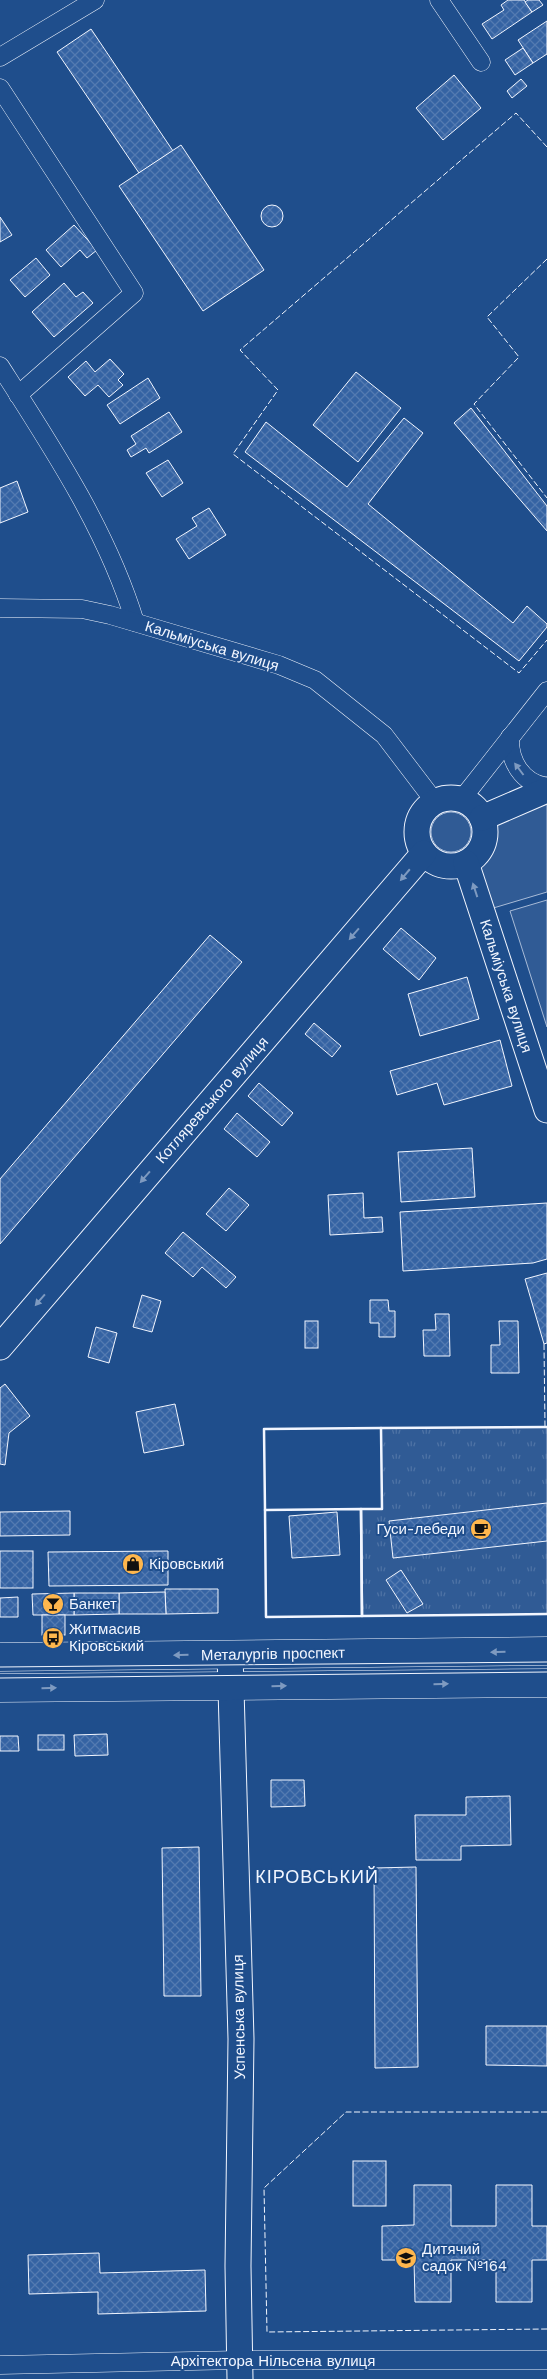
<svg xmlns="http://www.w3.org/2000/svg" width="547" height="2379" viewBox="0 0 547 2379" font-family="'Work Sans',sans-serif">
<defs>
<pattern id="park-tufts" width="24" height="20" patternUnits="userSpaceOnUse" patternTransform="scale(1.25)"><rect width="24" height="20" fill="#305b95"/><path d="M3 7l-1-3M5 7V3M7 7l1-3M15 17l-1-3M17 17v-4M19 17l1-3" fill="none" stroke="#4e73a5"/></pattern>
<pattern id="building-cross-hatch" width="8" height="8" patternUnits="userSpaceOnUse" patternTransform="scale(1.25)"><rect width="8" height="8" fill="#3563a3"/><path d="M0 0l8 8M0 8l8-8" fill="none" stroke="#537ab1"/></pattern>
</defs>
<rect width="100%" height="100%" fill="#1f4e8c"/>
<g fill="#305b95" stroke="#a8bbd7">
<polygon points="547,799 547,892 490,909 478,870 484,864 494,849 497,831 495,822"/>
<circle cx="451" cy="832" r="20"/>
<polygon points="547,900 547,1027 510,911"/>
</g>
<polygon fill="url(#park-tufts)" stroke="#a8bbd7" points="547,1427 547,1614 362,1616 361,1509 382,1509 381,1428"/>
<g fill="url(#building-cross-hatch)" stroke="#f2f6ff">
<polygon points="508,0 524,0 532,12 492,39 482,24 504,10 501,5"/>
<polygon points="528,0 539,0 543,5 532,12 525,2"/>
<polygon points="547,21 547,54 533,63 518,40"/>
<polygon points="91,29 173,151 139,173 57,52"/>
<polygon points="523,48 533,63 515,75 505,60"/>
<polygon points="454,75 481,108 443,140 416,108"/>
<polygon points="521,79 527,86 512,98 507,91"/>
<polygon points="181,145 264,270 203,311 119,186"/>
<circle cx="272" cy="216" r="11"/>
<polygon points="0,217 12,235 0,242"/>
<polygon points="74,225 97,250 87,258 80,250 61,267 46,250"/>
<polygon points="36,258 50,275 25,297 10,280"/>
<polygon points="64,283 76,297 83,292 93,303 54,337 32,312"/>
<polygon points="110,359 124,374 118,380 123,385 109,397 98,385 85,396 68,377 86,361 95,372"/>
<polygon points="356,372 401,408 358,462 313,425"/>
<polygon points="148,378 160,398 120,424 107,405"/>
<polygon points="471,408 547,506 547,531 454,423"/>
<polygon points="169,412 182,432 149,453 146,448 131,457 127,450 136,444 131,436"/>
<polygon points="404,418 423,433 368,504 513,623 527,606 547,624 547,627 519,661 245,452 266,422 347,487"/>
<polygon points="168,460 183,483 162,497 146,473"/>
<polygon points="17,481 28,512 0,523 0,488"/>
<polygon points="209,508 226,535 189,559 176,539 197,526 192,518"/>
<polygon points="401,928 436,958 419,980 383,949"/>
<polygon points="210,935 242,962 0,1244 0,1179"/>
<polygon points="467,977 479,1019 420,1036 408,994"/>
<polygon points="314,1023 341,1046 332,1057 305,1034"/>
<polygon points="500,1040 512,1086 444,1105 437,1083 397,1095 390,1071"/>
<polygon points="259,1083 293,1113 282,1126 248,1096"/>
<polygon points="237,1113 270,1142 257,1157 224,1129"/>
<polygon points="472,1148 475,1197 401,1202 398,1152"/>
<polygon points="229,1188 249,1205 226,1231 206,1214"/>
<polygon points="363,1193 364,1218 382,1217 383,1232 330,1235 328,1195"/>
<polygon points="547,1203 547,1259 533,1263 403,1271 400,1212"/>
<polygon points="183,1232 236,1277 226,1288 202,1267 193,1277 165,1253"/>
<polygon points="547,1273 547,1343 544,1344 525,1279"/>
<polygon points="142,1295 161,1301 152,1332 133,1327"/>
<polygon points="370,1300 388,1300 389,1311 395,1311 395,1337 379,1337 379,1323 370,1323"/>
<polygon points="435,1314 449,1314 450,1356 424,1356 423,1330 436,1330"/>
<rect x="305" y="1321" width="13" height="27"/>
<polygon points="499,1321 518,1321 519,1373 491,1373 491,1345 500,1345"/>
<polygon points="96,1327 117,1333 109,1363 88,1357"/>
<polygon points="5,1384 30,1416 9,1433 5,1465 0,1464 0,1388"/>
<polygon points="175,1404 184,1445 144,1453 136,1412"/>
<polygon points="547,1503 547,1541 393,1558 389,1521"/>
<polygon points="70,1511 70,1535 0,1536 0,1512"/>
<polygon points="337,1512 340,1555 292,1558 289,1516"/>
<rect x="0" y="1551" width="33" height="37"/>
<polygon points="168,1551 168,1585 49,1586 48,1552"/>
<polygon points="401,1570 423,1604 407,1613 386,1580"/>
<polygon points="165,1589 218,1589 218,1613 166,1614"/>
<polygon points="165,1592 166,1614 119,1614 119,1593"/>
<polygon points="74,1593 119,1593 119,1614 74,1615"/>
<polygon points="74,1593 74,1615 33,1615 32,1594"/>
<polygon points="18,1597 18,1617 0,1617 0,1598"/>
<rect x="42" y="1615" width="23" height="20"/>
<polygon points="107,1734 108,1755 75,1756 74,1735"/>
<rect x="38" y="1735" width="26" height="15"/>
<polygon points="0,1736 18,1736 19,1751 0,1751"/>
<polygon points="271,1780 304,1780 305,1806 271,1807"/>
<polygon points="510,1796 511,1845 461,1846 461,1860 416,1860 415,1815 466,1815 466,1797"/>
<polygon points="199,1847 201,1996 164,1996 162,1848"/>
<polygon points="416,1867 418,2067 375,2068 374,1868"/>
<polygon points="486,2026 547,2026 547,2066 486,2065"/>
<rect x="353" y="2161" width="33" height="45"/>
<polygon points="414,2185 451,2185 451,2226 496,2226 496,2185 532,2185 532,2226 547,2226 547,2260 532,2260 532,2302 496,2302 496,2260 451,2260 451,2302 415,2302 414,2260 382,2260 382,2226 414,2225"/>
<polygon points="99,2253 100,2273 205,2270 206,2311 98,2314 98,2292 29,2294 28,2255"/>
</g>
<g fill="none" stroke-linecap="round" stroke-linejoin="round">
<g stroke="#f2f6ff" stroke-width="19">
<g id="street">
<polyline points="439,0 481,62"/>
<polyline points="0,57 95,0"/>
<polyline points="0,88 134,293 18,395"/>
<path d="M0,366C52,447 107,530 135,622"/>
<polyline points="0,608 82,609 110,615 279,665 315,680 384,735 435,802"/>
<path d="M510,737C509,761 522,783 547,787"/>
<polyline points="461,800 547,691"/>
<polyline points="0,2365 240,2360 547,2360"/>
</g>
</g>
<g stroke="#f2f6ff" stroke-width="27">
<g id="secondary">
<circle cx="451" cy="832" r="34"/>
<polyline points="482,818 547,790"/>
<polyline points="466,863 547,1110"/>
<polyline points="0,1347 424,853"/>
<polyline points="230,1654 241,2039 238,2266 240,2379"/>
</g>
</g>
<g stroke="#f2f6ff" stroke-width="29">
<g id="primary">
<polyline points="0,1657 547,1651"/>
<polyline points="0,1688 547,1683"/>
</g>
</g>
<use href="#street" stroke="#1f4e8c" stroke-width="18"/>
<use href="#secondary" stroke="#1f4e8c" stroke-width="25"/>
<use href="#primary" stroke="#1f4e8c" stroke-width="28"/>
<g stroke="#f2f6ff" stroke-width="1">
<polyline points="0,1667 547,1662"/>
<polyline points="0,1678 547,1672"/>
</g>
<g stroke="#f2f6ff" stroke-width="1" stroke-dasharray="6 2.5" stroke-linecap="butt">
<polyline points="547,147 516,113 240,350 278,390 233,454 519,673 547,640"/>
<polyline points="547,259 487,317 519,357 474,404 547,498"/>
<polyline points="544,1344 545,1427"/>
<polyline points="547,2112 346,2112 264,2188 267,2332 547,2329"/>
</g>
<g stroke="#f2f6ff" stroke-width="2.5">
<polyline points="547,1427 381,1428 382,1509 361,1509 362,1616 547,1614"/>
<polygon points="361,1509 362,1616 266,1617 265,1510"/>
<polyline points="265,1510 264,1429 381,1428"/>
</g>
</g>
<defs><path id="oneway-solid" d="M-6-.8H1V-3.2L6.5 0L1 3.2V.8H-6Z" transform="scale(1.25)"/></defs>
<g fill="#7e9ac0">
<use href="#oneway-solid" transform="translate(519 769) rotate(-127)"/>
<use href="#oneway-solid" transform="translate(405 875) rotate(130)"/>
<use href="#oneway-solid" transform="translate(475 890) rotate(-108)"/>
<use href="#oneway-solid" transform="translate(354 934) rotate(131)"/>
<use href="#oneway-solid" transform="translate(145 1177) rotate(131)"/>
<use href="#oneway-solid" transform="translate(40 1300) rotate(131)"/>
<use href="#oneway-solid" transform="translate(498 1652) rotate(179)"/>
<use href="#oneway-solid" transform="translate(181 1655) rotate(179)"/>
<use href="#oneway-solid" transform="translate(441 1684) rotate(-1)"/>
<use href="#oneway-solid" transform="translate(279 1686) rotate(-1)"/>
<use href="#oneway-solid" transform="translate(49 1688) rotate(-1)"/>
</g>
<defs>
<g id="cafe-disc" transform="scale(1.125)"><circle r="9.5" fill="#ffb74d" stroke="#1f4e8c"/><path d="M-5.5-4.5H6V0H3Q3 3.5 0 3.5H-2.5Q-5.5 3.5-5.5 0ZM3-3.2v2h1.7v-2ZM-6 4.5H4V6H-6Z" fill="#111"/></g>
<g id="shop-disc" transform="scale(1.125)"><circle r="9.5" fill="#ffb74d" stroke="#1f4e8c"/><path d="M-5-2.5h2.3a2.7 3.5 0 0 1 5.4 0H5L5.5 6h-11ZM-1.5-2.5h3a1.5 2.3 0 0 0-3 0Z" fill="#111"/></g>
<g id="bar-disc" transform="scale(1.125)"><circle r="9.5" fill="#ffb74d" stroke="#1f4e8c"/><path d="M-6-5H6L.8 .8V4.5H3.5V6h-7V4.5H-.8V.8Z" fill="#111"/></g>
<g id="bus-disc" transform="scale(1.125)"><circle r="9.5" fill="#ffb74d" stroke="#1f4e8c"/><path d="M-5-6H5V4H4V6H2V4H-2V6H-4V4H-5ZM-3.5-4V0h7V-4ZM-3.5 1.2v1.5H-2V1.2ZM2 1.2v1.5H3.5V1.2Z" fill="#111"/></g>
<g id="school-disc" transform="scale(1.125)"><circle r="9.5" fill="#ffb74d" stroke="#1f4e8c"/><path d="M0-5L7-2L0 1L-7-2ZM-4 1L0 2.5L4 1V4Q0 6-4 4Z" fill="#111"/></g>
</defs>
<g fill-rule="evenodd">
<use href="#cafe-disc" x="481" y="1529"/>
<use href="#shop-disc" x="133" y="1564"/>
<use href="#bar-disc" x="53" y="1604"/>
<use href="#bus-disc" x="53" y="1638"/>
<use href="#school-disc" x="406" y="2258"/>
</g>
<g text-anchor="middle" stroke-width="4" stroke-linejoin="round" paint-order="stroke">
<g font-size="15" fill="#f2f6ff" stroke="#1f4e8c">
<text transform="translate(212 646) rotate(17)" y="5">Кальміуська вулиця</text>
<text transform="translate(506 986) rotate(72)" y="5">Кальміуська вулиця</text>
<text transform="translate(212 1100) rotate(-49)" y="5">Котляревського вулиця</text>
<text transform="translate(273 1654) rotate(-1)" y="5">Металургів проспект</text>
<text transform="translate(239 2017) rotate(-91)" y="5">Успенська вулиця</text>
<text x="273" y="2366">Архітектора Нільсена вулиця</text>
</g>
<g font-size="15" fill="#f2f6ff" stroke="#1f4e8c" text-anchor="start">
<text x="465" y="1534" text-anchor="end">Гуси-лебеди</text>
<text x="149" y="1569">Кіровський</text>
<text x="69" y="1609">Банкет</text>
<text x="69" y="1634">Житмасив<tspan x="69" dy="17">Кіровський</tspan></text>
<text x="422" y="2254">Дитячий<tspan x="422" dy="17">садок №164</tspan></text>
</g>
<g font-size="18" letter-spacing="1" fill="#f2f6ff" stroke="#1f4e8c">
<text x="317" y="1883">КІРОВСЬКИЙ</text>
</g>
</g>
</svg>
